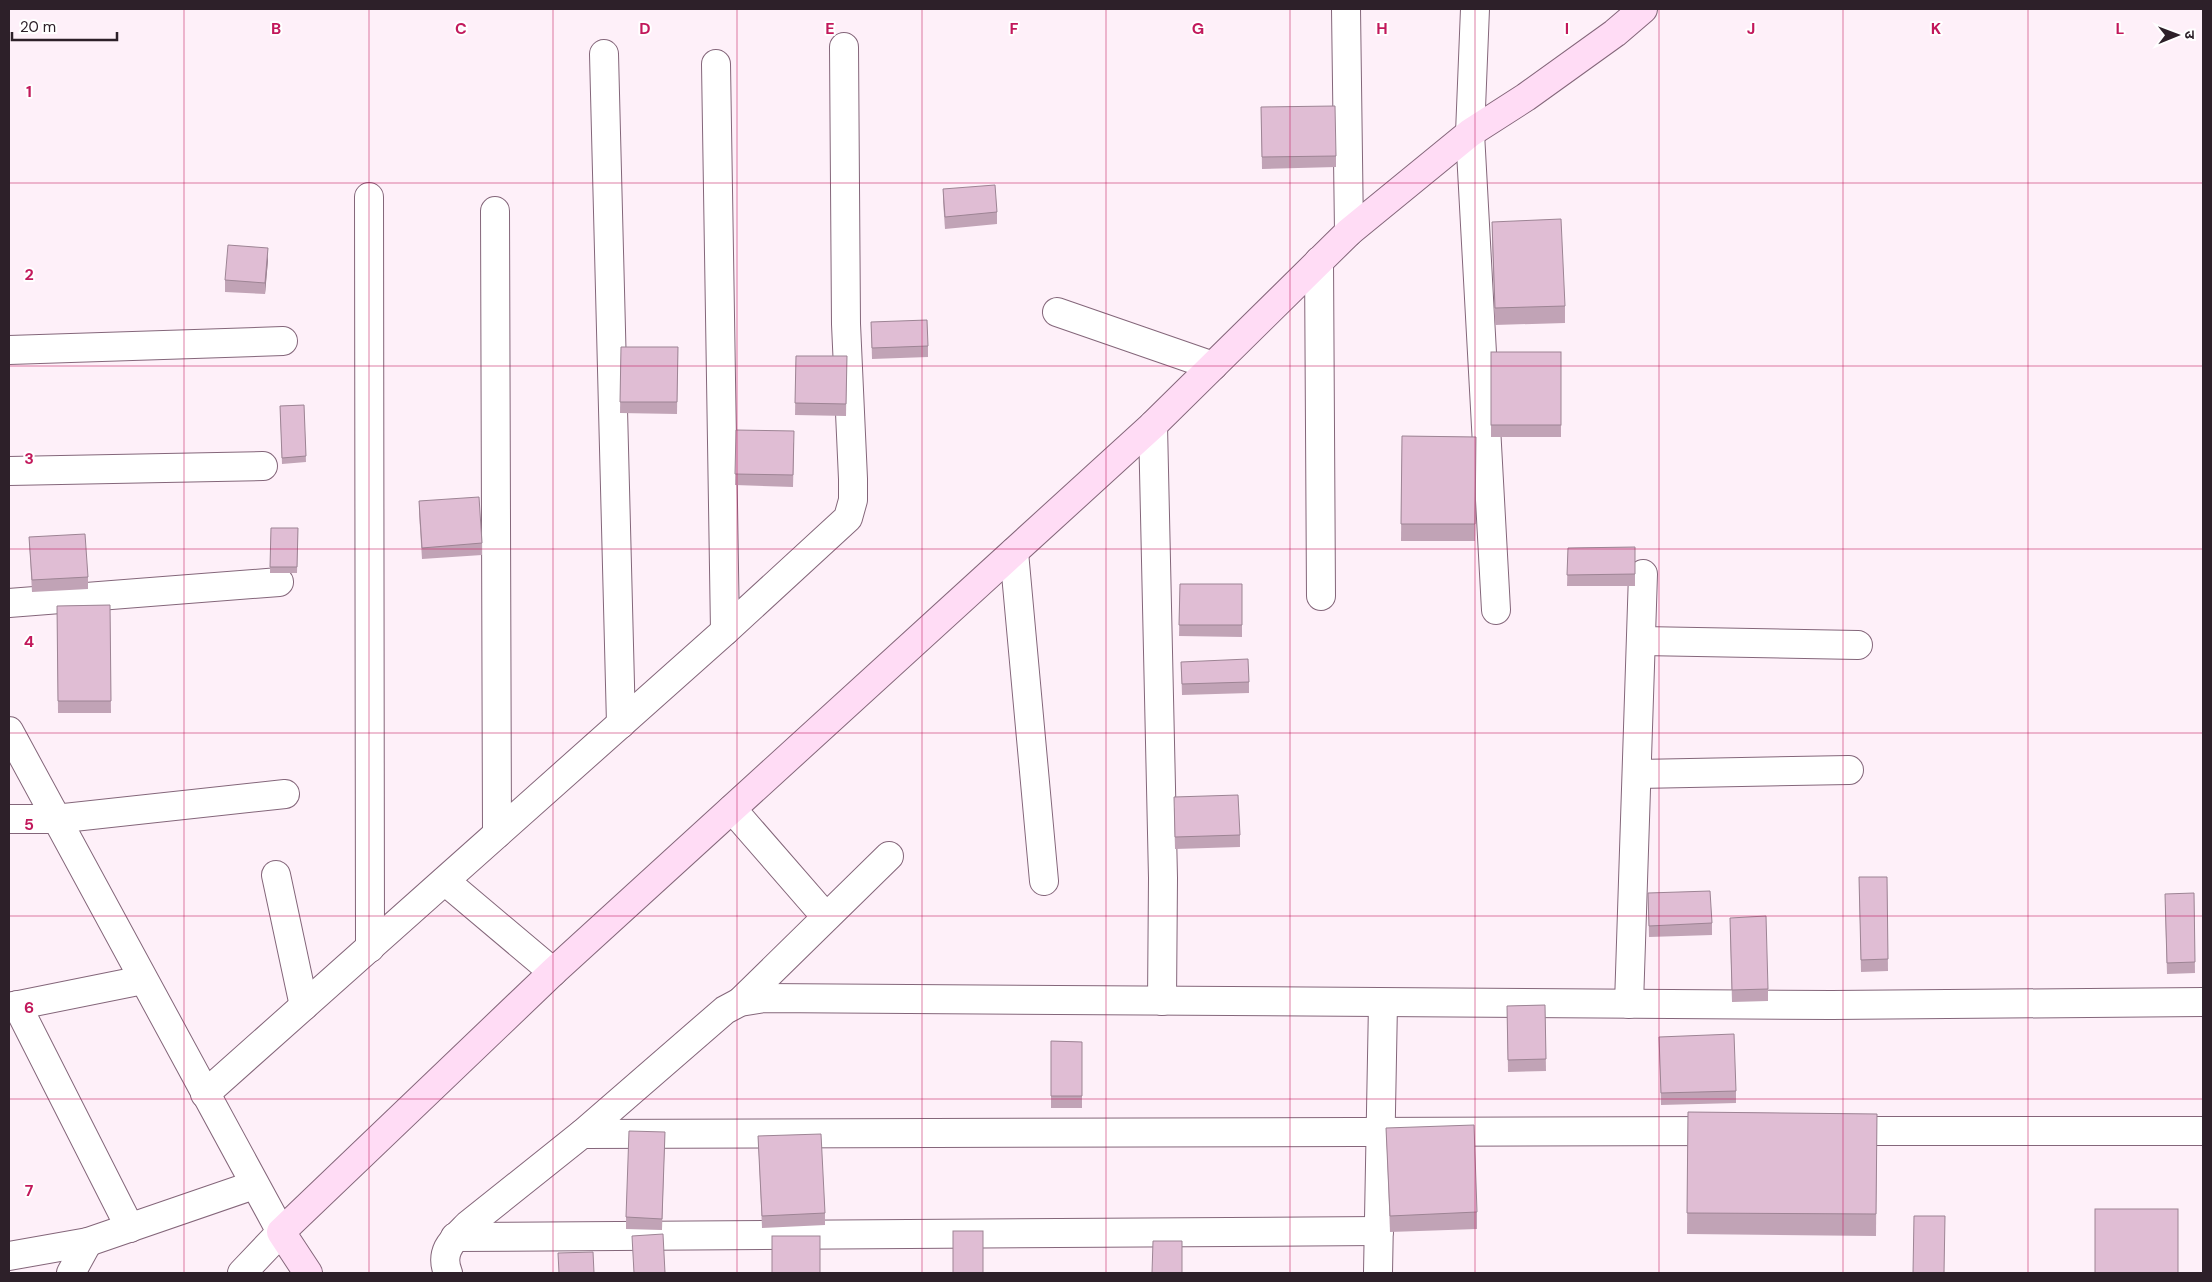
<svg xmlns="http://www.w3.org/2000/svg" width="2212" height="1282" viewBox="0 0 2212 1282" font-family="'DM Sans','Noto Sans Devanagari',sans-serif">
<rect width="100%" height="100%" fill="#fef0f9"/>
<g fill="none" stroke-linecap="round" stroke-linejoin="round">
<g stroke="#84667a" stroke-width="30">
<g id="street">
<polyline points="1346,9 1349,232"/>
<polyline points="1475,9 1470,133 1496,610"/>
<polyline points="604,54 621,724"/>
<polyline points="716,64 725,631"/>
<polyline points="369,197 370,948"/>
<polyline points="495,211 497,834"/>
<polyline points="1319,261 1321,596"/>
<polyline points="1057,312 1213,366"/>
<polyline points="9,350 283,341"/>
<polyline points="1153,425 1163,878 1162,1001"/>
<polyline points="9,471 263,466"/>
<polyline points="1014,552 1044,881"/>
<polyline points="9,603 279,582"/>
<polyline points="1642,641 1858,645"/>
<polyline points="9,731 281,1232 242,1273"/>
<polyline points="1638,774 1849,770"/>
<polyline points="732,809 826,917"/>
<polyline points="9,819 55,819 285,794"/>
<polyline points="276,875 304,1006"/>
<polyline points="445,881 553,972"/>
<polyline points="740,1002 889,856"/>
<polyline points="1629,1004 1643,574"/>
<polyline points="17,1005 130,1228"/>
<polyline points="9,1007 143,980"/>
<polyline points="205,1094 725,631 848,518 853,500 853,479 846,324 844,47"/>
<polyline points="1839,1131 2203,1131"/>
<polyline points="582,1134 1726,1131"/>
<polyline points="455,1237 1379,1231"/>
<polyline points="9,1256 88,1242 254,1185"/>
<polyline points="71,1273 88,1242"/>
<path d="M448,1273C439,1251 453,1240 468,1225L582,1134L725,1010L740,1002L764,998L1832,1005L2203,1002"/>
<polyline points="1378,1273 1383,1003"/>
</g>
</g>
<g stroke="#84667a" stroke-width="30">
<polyline id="secondary" points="308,1273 281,1232 553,972 1153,425 1349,232 1470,133 1526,97 1615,33 1643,9"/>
</g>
<use href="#street" stroke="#fff" stroke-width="28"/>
<use href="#secondary" stroke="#ffdcf5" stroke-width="28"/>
</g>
<g fill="#c1a3b6">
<polygon points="1261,107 1336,156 1336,167 1262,169"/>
<polygon points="943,189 997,212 997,224 945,229 943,201"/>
<polygon points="1492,222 1565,306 1565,323 1495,325 1492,239"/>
<polygon points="268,260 265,294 225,292 225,280"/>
<polygon points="871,322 928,346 928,357 872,359"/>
<polygon points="621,347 678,347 677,414 620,413"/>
<rect x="1491" y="352" width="70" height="85"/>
<polygon points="796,356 847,356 846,416 795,415"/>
<polygon points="304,405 306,462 282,464 280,406"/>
<polygon points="736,430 794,443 793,487 735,485"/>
<polygon points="1402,436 1476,437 1475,541 1401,541"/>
<polygon points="419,501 482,543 482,555 422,559 419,513"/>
<polygon points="271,528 298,528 297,573 270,573"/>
<polygon points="29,537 88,577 88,589 32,592"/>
<polygon points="1635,547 1635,586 1567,586 1568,548"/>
<polygon points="1180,584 1242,584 1242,637 1179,636"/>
<polygon points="110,605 111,713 58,713 57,606"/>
<polygon points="1181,662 1249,682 1249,693 1182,695"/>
<polygon points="1174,808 1240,835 1240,847 1175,849"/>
<polygon points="1859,877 1887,877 1888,971 1861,972"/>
<polygon points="1648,893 1712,923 1712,935 1649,937"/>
<polygon points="2194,893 2195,973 2167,974 2165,905"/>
<polygon points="1730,929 1768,989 1768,1001 1732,1002"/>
<polygon points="1545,1005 1546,1071 1508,1072 1507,1006"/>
<polygon points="1659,1037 1736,1091 1736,1103 1661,1105"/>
<polygon points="1051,1041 1082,1042 1082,1108 1051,1108"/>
<polygon points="1688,1112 1877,1114 1876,1236 1687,1234"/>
<polygon points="1386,1128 1477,1212 1477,1229 1390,1232"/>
<polygon points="665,1132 662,1230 626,1229 626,1217"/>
<polygon points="758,1136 825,1213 825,1225 762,1228"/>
</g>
<polygon fill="#9d8494" points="268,248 268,260 265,294 265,283"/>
<g fill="#e0bdd4" stroke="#9d8494">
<polygon points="1335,106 1336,156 1262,157 1261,107"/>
<polygon points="995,185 997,212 945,217 943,189"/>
<polygon points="1561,219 1565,306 1495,308 1492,222"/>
<polygon points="228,245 268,248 265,283 225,280"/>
<polygon points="927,320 928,346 872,348 871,322"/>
<polygon points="621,347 678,347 677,402 620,402"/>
<rect x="1491" y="352" width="70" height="73"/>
<polygon points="796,356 847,356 846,404 795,403"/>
<polygon points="304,405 306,456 282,458 280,406"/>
<polygon points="736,430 794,431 793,475 735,474"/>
<polygon points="1402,436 1476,437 1475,524 1401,524"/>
<polygon points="479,497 482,543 422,548 419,501"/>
<polygon points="271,528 298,528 297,567 270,567"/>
<polygon points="85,534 88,577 32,580 29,537"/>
<polygon points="1635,547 1635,574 1567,575 1568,548"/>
<polygon points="1180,584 1242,584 1242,625 1179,625"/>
<polygon points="110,605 111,701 58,701 57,606"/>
<polygon points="1248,659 1249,682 1182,684 1181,662"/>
<polygon points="1238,795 1240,835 1175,837 1174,797"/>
<polygon points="1859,877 1887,877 1888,959 1861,960"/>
<polygon points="1710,891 1712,923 1649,926 1648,893"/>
<polygon points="2194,893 2195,962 2167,963 2165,894"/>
<polygon points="1766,916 1768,989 1732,990 1730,918"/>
<polygon points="1545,1005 1546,1059 1508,1060 1507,1006"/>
<polygon points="1734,1034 1736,1091 1661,1093 1659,1037"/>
<polygon points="1051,1041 1082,1042 1082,1096 1051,1096"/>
<polygon points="1688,1112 1877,1114 1876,1214 1687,1213"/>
<polygon points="1474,1125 1477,1212 1390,1216 1386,1128"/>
<polygon points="629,1131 665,1132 662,1219 626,1217"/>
<polygon points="821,1134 825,1213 762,1216 758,1136"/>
<rect x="2095" y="1209" width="83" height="64"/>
<polygon points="1914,1216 1945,1216 1944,1273 1913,1273"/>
<rect x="953" y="1231" width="30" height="42"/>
<polygon points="663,1234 665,1273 634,1273 632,1236"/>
<rect x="772" y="1236" width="48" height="37"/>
<polygon points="1153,1241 1182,1241 1182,1273 1152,1273"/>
<polygon points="593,1252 594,1273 559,1273 558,1253"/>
</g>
<path fill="none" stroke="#c2185b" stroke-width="1" stroke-opacity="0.55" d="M184,9V1273M369,9V1273M553,9V1273M737,9V1273M922,9V1273M1106,9V1273M1290,9V1273M1475,9V1273M1659,9V1273M1843,9V1273M2028,9V1273M9,183H2203M9,366H2203M9,549H2203M9,733H2203M9,916H2203M9,1099H2203"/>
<g font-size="16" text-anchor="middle" font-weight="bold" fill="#c2185b" stroke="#fff" stroke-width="4" stroke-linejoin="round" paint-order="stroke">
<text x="276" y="34">B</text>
<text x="461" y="34">C</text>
<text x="645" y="34">D</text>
<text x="830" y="34">E</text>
<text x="1014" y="34">F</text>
<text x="1198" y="34">G</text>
<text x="1382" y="34">H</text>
<text x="1567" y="34">I</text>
<text x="1751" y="34">J</text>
<text x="1936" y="34">K</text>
<text x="2120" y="34">L</text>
<text x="29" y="97">1</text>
<text x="29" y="280">2</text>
<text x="29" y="464">3</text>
<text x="29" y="647">4</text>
<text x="29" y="830">5</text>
<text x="29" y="1013">6</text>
<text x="29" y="1196">7</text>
</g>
<rect width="2212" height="1282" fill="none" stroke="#2d2029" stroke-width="20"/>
<g transform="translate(2177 35) rotate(89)" stroke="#ffffff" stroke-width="4" paint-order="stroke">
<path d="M0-4L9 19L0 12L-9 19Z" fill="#2d2029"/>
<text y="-8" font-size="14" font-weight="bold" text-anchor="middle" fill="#2d2029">उ</text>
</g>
<path d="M12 32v8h105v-8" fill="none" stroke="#2d2029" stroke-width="2.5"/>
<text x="20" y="32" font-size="15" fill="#2d2029" stroke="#ffffff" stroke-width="4" paint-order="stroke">20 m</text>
</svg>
